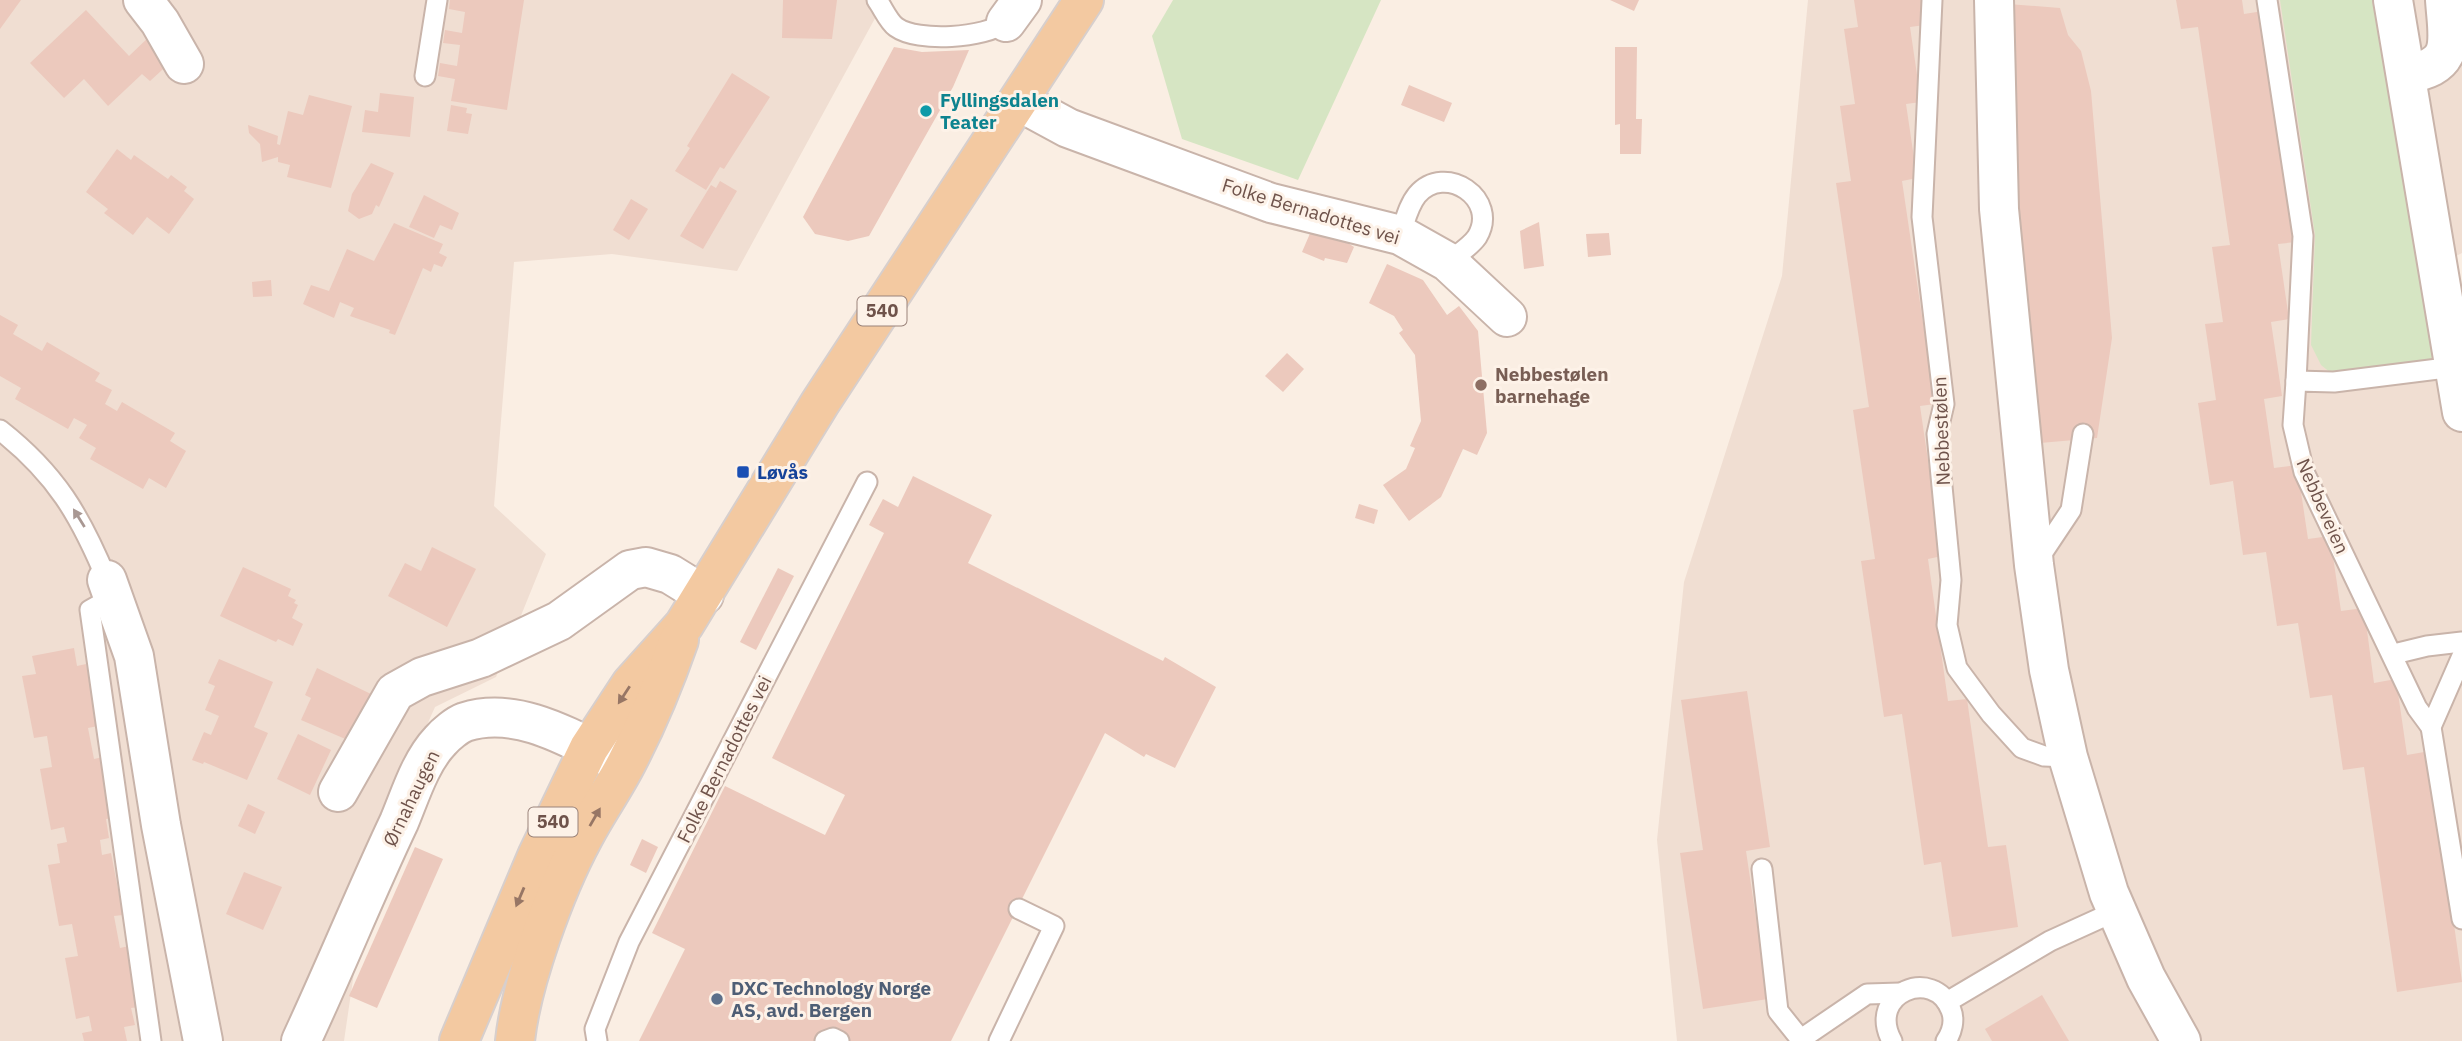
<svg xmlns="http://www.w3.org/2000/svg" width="2462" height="1041" viewBox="0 0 2462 1041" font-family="'IBM Plex Sans',sans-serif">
<rect width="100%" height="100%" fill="#faeee3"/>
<g fill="#f0ded2">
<polygon points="0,0 885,0 737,271 612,254 514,262 494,506 546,554 496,677 435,707 372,849 344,1041 0,1041"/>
<polygon points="1808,0 2462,0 2462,253 2454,257 2462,321 2462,1041 1677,1041 1657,840 1684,582 1782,276"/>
</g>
<g fill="#d6e5c3">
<polygon points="1173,0 1381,0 1298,180 1182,139 1152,36"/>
<polygon points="2280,0 2372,0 2435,355 2430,359 2331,373 2321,365 2311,345 2315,235"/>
</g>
<g fill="#ecc9bd">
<polygon points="0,0 21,0 0,29"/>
<polygon points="450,0 524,0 507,110 451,101 455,79 438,76 440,63 457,66 460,45 443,43 445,30 462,33 465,12 449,9"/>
<polygon points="783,0 837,0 832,39 782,38"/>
<polygon points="1610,0 1639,0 1634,11"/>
<polygon points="1854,0 1921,0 1925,25 1910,27 1921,102 1906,104 1917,178 1902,181 1935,404 1920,406 1942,556 1928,559 1948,701 1967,699 1988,847 2006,845 2018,927 1952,937 1941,862 1924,865 1902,714 1884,717 1861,561 1875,559 1853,410 1869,407 1836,183 1851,181 1840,106 1855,104 1844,29 1858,27"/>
<polygon points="2176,0 2242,0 2244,14 2263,11 2296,242 2278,244 2289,319 2271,322 2282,396 2264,399 2274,468 2297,465 2308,539 2330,536 2341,611 2364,608 2374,683 2396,679 2407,755 2430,751 2462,982 2397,992 2364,767 2343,770 2332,695 2310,698 2298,623 2277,626 2266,552 2243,555 2233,481 2210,485 2198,403 2216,400 2205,324 2223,322 2212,247 2230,245 2198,27 2181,29"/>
<polygon points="2008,4 2060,8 2068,35 2081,51 2091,91 2112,338 2097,438 2040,443 2007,67"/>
<polygon points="86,10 129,56 150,36 173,60 150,81 142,74 108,106 84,79 64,98 30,63"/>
<polygon points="894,47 922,52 969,50 953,87 869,236 848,241 815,234 803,217"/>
<polygon points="1615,47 1637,47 1636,119 1642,119 1641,154 1620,154 1620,124 1615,125"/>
<polygon points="732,73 770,97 724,169 720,167 706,190 675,171 690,148 687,146"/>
<polygon points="1409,85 1452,103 1444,122 1401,105"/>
<polygon points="380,93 414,97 410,137 362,132 365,110 378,112"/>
<polygon points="309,95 352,106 331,188 287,177 290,165 278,162 278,157 262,162 260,144 249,133 248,125 278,136 277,144 280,145 288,111 303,115"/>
<polygon points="451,105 467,108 466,113 472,114 468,134 447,131"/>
<polygon points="117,149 131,160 134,155 168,179 171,175 187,187 184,191 194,199 169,234 147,217 133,235 104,213 108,209 86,192"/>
<polygon points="371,163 394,173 379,207 376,205 372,214 359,219 348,211 352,194"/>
<polygon points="720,181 737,191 703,249 680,236 711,185 716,188"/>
<polygon points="424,195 459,213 452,230 440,225 434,238 409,227"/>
<polygon points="631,199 648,209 629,240 613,230"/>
<polygon points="1315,222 1354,247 1347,263 1325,258 1324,261 1302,252"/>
<polygon points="1539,222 1544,266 1524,269 1520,231"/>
<polygon points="394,223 443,244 439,253 447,257 442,267 434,264 431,272 423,268 395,335 389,333 390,330 350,316 354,308 340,302 334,318 303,304 311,285 329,291 347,249 374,261"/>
<polygon points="1609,233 1611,255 1588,257 1586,234"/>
<polygon points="1387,264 1423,280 1447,315 1459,306 1478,331 1487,433 1477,455 1463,449 1441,497 1409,521 1383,485 1406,469 1415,448 1410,446 1421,421 1415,355 1399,333 1403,330 1394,316 1369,303"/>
<polygon points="271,280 272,296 253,297 252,282"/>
<polygon points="0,315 18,325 13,334 42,351 47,342 100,373 95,381 112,390 105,404 117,411 122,402 175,433 170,441 186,451 166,488 149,478 143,489 90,459 96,448 79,438 87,425 74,418 68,429 15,399 21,388 0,376"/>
<polygon points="1287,353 1304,369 1283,392 1265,376"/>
<polygon points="913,476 992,515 968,563 1163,661 1165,657 1216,687 1175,768 1146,754 1144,757 1105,733 951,1041 639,1041 685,949 652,933 725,786 825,835 845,795 772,758 884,533 869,525 883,499 898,507"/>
<polygon points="1359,504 1378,510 1374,524 1355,518"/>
<polygon points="432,547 476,569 447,627 388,596 405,563 421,571"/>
<polygon points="243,567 291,589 288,596 296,600 294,603 298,605 292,618 303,624 293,646 278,639 276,642 220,616"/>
<polygon points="778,568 794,576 756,650 740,642"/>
<polygon points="74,648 77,666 86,664 98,726 88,728 94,759 103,757 115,818 106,819 109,838 100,840 102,855 111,853 123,915 114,916 120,948 129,946 140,1007 131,1008 135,1025 124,1027 127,1041 84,1041 82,1033 92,1031 89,1016 76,1019 65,958 78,956 72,924 59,926 48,865 60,863 57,844 67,842 64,827 51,830 40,769 52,767 47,736 34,738 22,676 36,674 32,656"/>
<polygon points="219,659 273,682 254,727 268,733 247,780 204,762 203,764 192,760 204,732 211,735 219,716 205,710 215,686 208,683"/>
<polygon points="317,668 371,694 350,741 301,720 311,698 305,695"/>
<polygon points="1747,691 1770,847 1746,851 1768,999 1703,1009 1680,853 1703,850 1681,700"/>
<polygon points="298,734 331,750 310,795 277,779"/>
<polygon points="248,804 265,812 255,834 238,826"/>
<polygon points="642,839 658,847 646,873 630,865"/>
<polygon points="415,847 443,859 377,1008 349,996"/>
<polygon points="244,872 282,887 263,930 226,914"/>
<polygon points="2042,995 2069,1041 1992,1041 1985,1029"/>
</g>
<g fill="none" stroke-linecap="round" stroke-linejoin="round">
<g stroke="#c9b4aa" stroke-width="23">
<g id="lane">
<path d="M877,0C883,8 888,21 896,27C918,43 985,38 1006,22"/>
<polyline points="1932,0 1922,217 1944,404 1937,434 1951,580 1947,625 1957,668 1991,714 2022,748 2044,756 2068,757"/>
<polyline points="2267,0 2303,236 2296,381"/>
<polyline points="425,76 437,0"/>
<path d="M1400,235C1405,222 1408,206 1417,195C1445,162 1500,199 1477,237C1470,247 1458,254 1448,262"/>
<polyline points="2454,367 2334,382 2296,381 2293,425 2304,472 2417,708 2431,727 2462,656"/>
<path d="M0,430C56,474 80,515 107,580"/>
<polyline points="2037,561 2071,510 2083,434"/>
<polyline points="113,597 90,610 151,1041"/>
<polyline points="2394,654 2427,646 2462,642"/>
<polyline points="2431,727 2462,919"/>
<polyline points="1762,869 1778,1011 1802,1041"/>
<polyline points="1947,1002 2050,941 2116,911"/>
<polyline points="1801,1039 1867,994 1900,993"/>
<polyline points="597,1041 595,1029 629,942 867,482"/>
<polyline points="825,1041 833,1038 839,1041"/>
<polyline points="999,1041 1054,926 1019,909"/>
<path d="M1892,1041C1866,993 1934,966 1951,1010C1955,1020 1952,1032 1946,1041"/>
</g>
</g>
<g stroke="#c9b4aa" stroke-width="42">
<g id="street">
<polyline points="143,0 160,22 184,64"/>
<polyline points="1994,0 1999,209 2034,565 2049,670 2068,757 2109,893 2146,978 2181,1041"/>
<polyline points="2393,0 2462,412"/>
<polyline points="1006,22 1022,0"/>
<path d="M2406,74C2457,66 2448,43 2445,0"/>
<polyline points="1020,102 1068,128 1271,203 1400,235 1448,262 1507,317"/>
<polyline points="107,580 134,656 161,825 203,1041"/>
<polyline points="338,792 395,692 422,677 481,658 559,621 630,570 646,567 670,574 704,595"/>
<path d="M301,1041C335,968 365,894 399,822C410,796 420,762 440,741C446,734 457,725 465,722C519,705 573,740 620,763"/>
</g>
</g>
<g stroke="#d7cfcd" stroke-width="42">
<g id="primary">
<polyline points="459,1041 538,854 589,748 631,684 684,625 820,403 1084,0"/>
<path d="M515,1041C521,983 555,890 583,838C596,813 613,789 626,764C647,724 664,683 679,640"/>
</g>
</g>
<use href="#lane" stroke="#fff" stroke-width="19"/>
<use href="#street" stroke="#fff" stroke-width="38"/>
<use href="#primary" stroke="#f3c9a1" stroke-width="38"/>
</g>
<defs><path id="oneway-solid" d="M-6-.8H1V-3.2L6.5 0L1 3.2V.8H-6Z" transform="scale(1.75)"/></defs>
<use fill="#a99893" href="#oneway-solid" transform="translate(79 518) rotate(-122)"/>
<g fill="#977665">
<use href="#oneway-solid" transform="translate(624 695) rotate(123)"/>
<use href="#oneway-solid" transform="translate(595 817) rotate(-60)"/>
<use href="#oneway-solid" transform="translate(520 897) rotate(113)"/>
</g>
<circle fill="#0f9aa8" stroke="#fdf2e8" stroke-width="2.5" cx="926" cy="111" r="7"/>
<circle fill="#8d6e63" stroke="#fdf2e8" stroke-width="2.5" cx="1481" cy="385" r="7"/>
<rect fill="#1a4fb4" stroke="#fdf2e8" stroke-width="2.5" x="736" y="465" width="14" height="14" rx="3.5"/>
<circle fill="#5c6f8a" stroke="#fdf2e8" stroke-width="2.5" cx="717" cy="999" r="7"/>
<g text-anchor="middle" stroke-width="6" stroke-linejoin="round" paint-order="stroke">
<g fill="#fdf2e8" stroke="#9a837a" stroke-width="2">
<rect x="857.5" y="296.5" width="49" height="29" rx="5"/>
<rect x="528.5" y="807.5" width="49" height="29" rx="5"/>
</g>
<g font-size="18" font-weight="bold" fill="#6f534b">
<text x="882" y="317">540</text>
<text x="553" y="828">540</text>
</g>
<g font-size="19" font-weight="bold" fill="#0d838f" stroke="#fdf2e8" text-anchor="start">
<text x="940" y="107">Fyllingsdalen<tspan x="940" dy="22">Teater</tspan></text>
</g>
<g font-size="19" fill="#6f534b" stroke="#fdf2e8">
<text transform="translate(1311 211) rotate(17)" y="7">Folke Bernadottes vei</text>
<text transform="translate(1941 431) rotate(-92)" y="7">Nebbestølen</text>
<text transform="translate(2323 506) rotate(66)" y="7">Nebbeveien</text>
<text transform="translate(724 759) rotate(-63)" y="7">Folke Bernadottes vei</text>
<text transform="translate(411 798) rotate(-64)" y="7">Ørnahaugen</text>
</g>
<g font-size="19" font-weight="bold" fill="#785e54" stroke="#fdf2e8" text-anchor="start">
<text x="1495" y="381">Nebbestølen<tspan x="1495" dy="22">barnehage</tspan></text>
</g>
<g font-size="19" font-weight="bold" fill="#164399" stroke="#fdf2e8" text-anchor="start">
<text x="757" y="479">Løvås</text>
</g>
<g font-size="19" font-weight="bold" fill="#4e5e75" stroke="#fdf2e8" text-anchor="start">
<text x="731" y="995">DXC Technology Norge<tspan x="731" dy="22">AS, avd. Bergen</tspan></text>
</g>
</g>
</svg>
